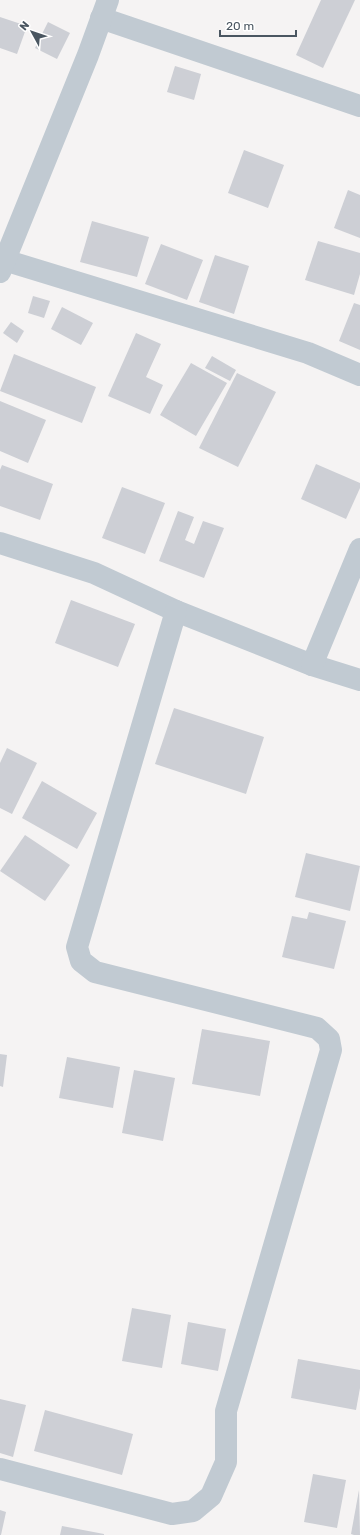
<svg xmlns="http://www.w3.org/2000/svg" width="360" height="1535" viewBox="0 0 360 1535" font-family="Rubik,sans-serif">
<rect width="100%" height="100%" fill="#f5f3f3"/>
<g fill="#cdcfd5">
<polygon points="321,0 355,0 323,68 296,55"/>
<polygon points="0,17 27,26 17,54 0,48"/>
<polygon points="48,22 70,33 57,59 35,48"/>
<polygon points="175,66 201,74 194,100 167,92"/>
<polygon points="244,150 284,165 268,208 228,193"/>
<polygon points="348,190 360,195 360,238 334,228"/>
<polygon points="92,221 149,237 137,277 80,262"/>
<polygon points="318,241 360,253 360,274 354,295 305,280"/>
<polygon points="161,244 203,260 187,300 145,284"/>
<polygon points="215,255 249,266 234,314 199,302"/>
<polygon points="33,296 50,301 44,318 28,313"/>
<polygon points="354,303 360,305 360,350 339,341"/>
<polygon points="62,307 93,323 81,345 51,329"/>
<polygon points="11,322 24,331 17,343 3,333"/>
<polygon points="136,333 161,344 146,377 163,385 150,414 108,396"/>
<polygon points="14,354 96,387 82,423 0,391"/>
<polygon points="212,356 236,370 230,381 205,368"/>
<polygon points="191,363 227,383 196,436 160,415"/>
<polygon points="237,373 276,392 238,467 199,448"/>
<polygon points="0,401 46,420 28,463 0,451"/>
<polygon points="316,464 360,483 360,488 346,519 301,499"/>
<polygon points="2,465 53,484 40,520 0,506 0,470"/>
<polygon points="122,487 165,503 145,554 102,538"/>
<polygon points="178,511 194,517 185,540 194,544 203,521 224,528 204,578 159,561"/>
<polygon points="71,600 135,624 118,667 55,643"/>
<polygon points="174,708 264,737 246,794 155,764"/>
<polygon points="7,748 37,763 12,814 0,808 0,763"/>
<polygon points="42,781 97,813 77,849 22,818"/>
<polygon points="25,835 70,865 45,901 0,871"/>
<polygon points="306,853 360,866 350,911 295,897"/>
<polygon points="309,912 346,921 334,969 282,957 292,916 307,919"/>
<polygon points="202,1029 270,1041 260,1096 192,1084"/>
<polygon points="0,1054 7,1055 3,1087 0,1086"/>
<polygon points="67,1057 120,1067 113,1108 59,1098"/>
<polygon points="134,1070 175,1078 163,1141 122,1133"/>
<polygon points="132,1308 171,1315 162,1368 122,1361"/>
<polygon points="188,1322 226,1329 218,1371 181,1364"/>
<polygon points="298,1359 360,1370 360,1388 356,1410 291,1398"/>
<polygon points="0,1399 26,1405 13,1457 0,1453"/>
<polygon points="45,1410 133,1434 122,1475 34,1451"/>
<polygon points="313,1474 346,1480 337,1528 304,1522"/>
<polygon points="359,1490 360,1535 354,1535 351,1534"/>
<polygon points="0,1510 6,1512 1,1535 0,1535"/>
<polygon points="62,1526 104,1534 104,1535 60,1535"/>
</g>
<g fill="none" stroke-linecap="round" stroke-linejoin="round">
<g stroke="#c1cad2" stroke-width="22">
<polyline points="101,18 360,106"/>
<polyline points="4,260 308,353 360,375"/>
<polyline points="0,272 88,55 108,0"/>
<polyline points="0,543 94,573 176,611 312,665 360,680"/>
<polyline points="312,665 360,549"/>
<polyline points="0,1469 172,1514 193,1511 211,1496 226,1462 226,1411 331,1050 329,1039 317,1028 95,972 81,961 77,947 176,611"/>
</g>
</g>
<g transform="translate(32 32) rotate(310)" stroke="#ffffff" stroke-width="3" paint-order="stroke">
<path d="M0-3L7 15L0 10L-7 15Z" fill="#4a5661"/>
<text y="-6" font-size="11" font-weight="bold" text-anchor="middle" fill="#4a5661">N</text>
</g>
<path d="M220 30v6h76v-6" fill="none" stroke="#4a5661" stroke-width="2"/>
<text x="226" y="30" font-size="12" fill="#4a5661" stroke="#ffffff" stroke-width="3" paint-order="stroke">20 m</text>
</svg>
